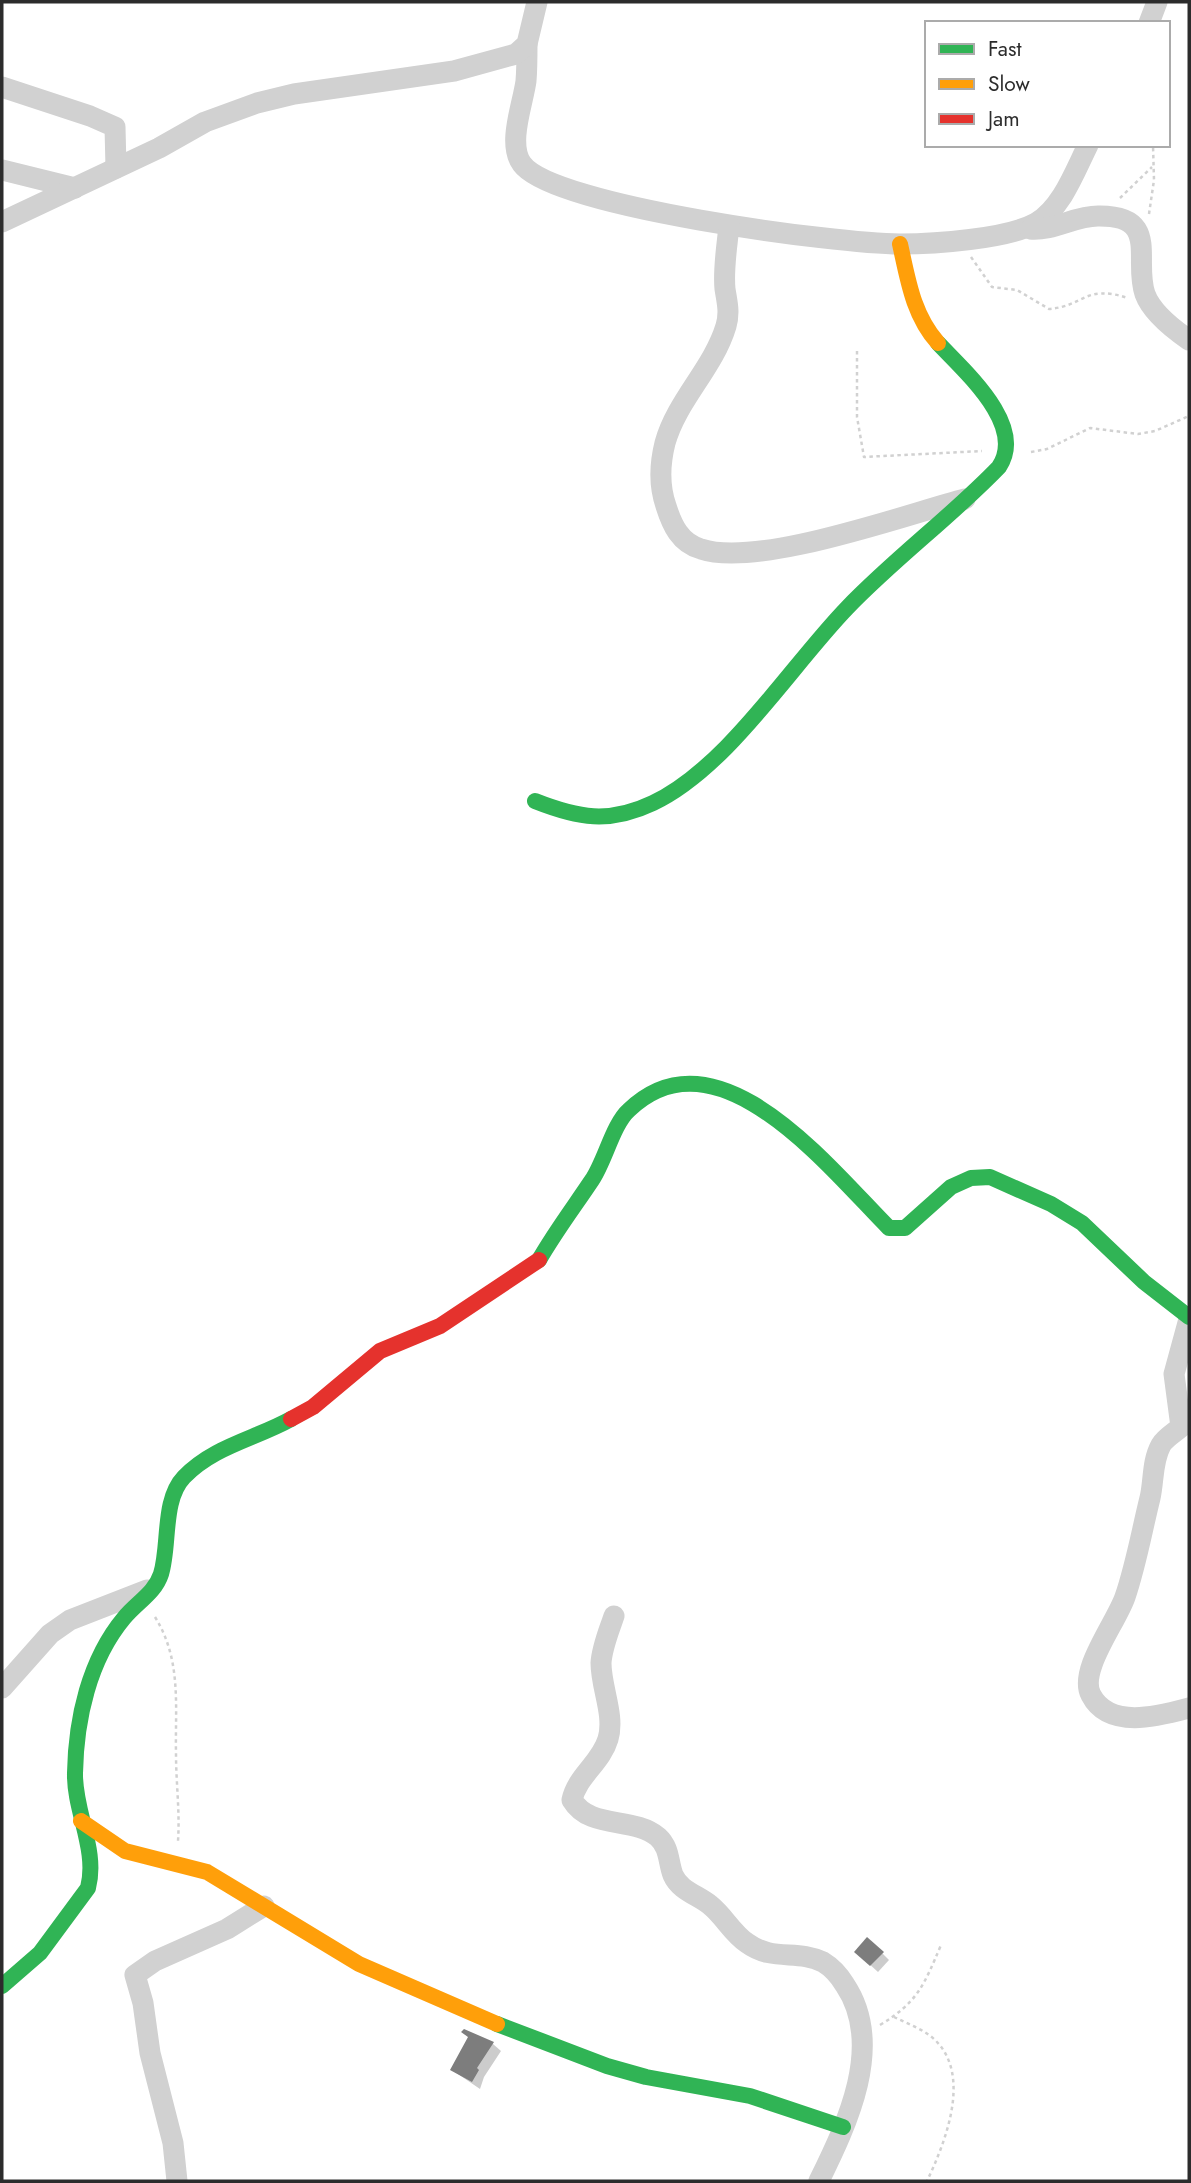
<svg xmlns="http://www.w3.org/2000/svg" width="1191" height="2183" viewBox="0 0 1191 2183" font-family="Jost,sans-serif">
<rect width="100%" height="100%" fill="#fff"/>
<g fill="#0003">
<polygon points="856,1952 882,1953 889,1960 878,1972"/>
<polygon points="464,2031 493,2044 501,2051 484,2077 480,2089 452,2070 470,2038"/>
</g>
<g fill="#7d7d7d">
<polygon points="867,1937 884,1952 870,1966 854,1952"/>
<polygon points="464,2029 494,2042 477,2068 479,2070 472,2082 450,2070 468,2037 461,2032"/>
</g>
<g fill="none" stroke-linecap="round" stroke-linejoin="round">
<g stroke="#d1d1d1" stroke-width="2.5" stroke-dasharray="3.5 3.5" stroke-linecap="butt">
<polyline points="1120,198 1152,167"/>
<polyline points="1149,214 1154,180 1153,145"/>
<path d="M971,257L992,287L1017,290L1049,309C1085,306 1084,284 1128,298"/>
<polyline points="857,351 857,417 864,457 982,451"/>
<polyline points="1031,452 1047,449 1090,428 1138,434 1155,431 1189,416"/>
<path d="M155,1617C182,1660 175,1707 176,1754C176,1783 180,1812 178,1841"/>
<path d="M894,2017C908,2024 926,2030 937,2042C971,2078 945,2143 927,2181"/>
<path d="M880,2025C918,2002 924,1985 941,1945"/>
</g>
<g stroke="#d1d1d1" stroke-width="21">
<polyline points="1149,23 1157,2"/>
<path d="M527,44C527,57 527,69 526,81C523,104 507,144 522,164C553,207 840,244 900,244C934,244 1007,239 1036,223C1062,208 1075,171 1088,145"/>
<polyline points="2,87 90,116 115,127 116,168"/>
<polyline points="2,170 75,188"/>
<polyline points="2,222 159,148 205,122 257,103 294,94 454,71 516,54 527,44 537,2"/>
<path d="M729,226C727,246 723,269 725,289C727,302 730,312 726,326C713,369 677,400 665,443C660,463 659,486 666,506C672,525 680,543 701,549C758,568 904,515 965,499"/>
<path d="M1030,229C1054,231 1074,216 1098,216C1161,215 1133,260 1145,294C1152,313 1173,329 1189,340"/>
<path d="M1189,1319L1174,1374L1181,1427C1174,1433 1165,1438 1161,1445C1152,1461 1154,1481 1150,1498C1142,1530 1136,1565 1125,1597C1116,1623 1078,1671 1091,1695C1109,1730 1159,1716 1189,1708"/>
<path d="M614,1616C609,1631 602,1647 601,1663C601,1688 615,1715 608,1739C601,1763 577,1776 572,1800C590,1830 633,1816 658,1837C670,1848 668,1862 673,1875C680,1891 698,1895 710,1905C724,1916 732,1933 747,1943C773,1962 797,1949 823,1962C833,1968 839,1975 845,1985C885,2045 847,2124 819,2181"/>
<polyline points="2,1688 50,1634 70,1620 147,1590"/>
<polyline points="177,2181 173,2143 150,2053 143,2003 135,1975 155,1961 227,1929 264,1906"/>
</g>
<g stroke="#30b455" stroke-width="16">
<path d="M535,801C578,818 609,824 653,803C727,768 790,667 847,608C895,558 952,516 999,467C1027,425 964,371 938,343"/>
<path d="M539,1260C555,1232 574,1207 592,1180C605,1161 613,1124 629,1110C718,1025 830,1169 889,1228H905L951,1187L971,1178L990,1177L1051,1204L1082,1223L1144,1282L1189,1317"/>
<path d="M2,1986L40,1953L88,1888C98,1850 74,1811 75,1773C76,1719 89,1660 124,1618C136,1603 155,1593 161,1574C170,1545 162,1500 184,1477C214,1446 255,1439 291,1419"/>
<polyline points="497,2024 607,2066 646,2077 750,2096 843,2127"/>
</g>
<g stroke="#ff9f0a" stroke-width="16">
<path d="M900,244C908,280 913,315 938,343"/>
<polyline points="81,1821 125,1851 207,1872 359,1964 497,2024"/>
</g>
<polyline stroke="#e5322d" stroke-width="16" points="291,1419 313,1407 380,1351 440,1326 539,1260"/>
</g>
<rect width="1191" height="2183" fill="none" stroke="#2c2c2c" stroke-width="7"/>
<rect x="925" y="21" width="245" height="126" fill="#ffffff" stroke="#ababab" stroke-width="2"/>
<rect x="939" y="44" width="35" height="10" fill="#30b455" stroke="#ababab" stroke-width="2"/>
<text x="988" y="56" font-size="21" fill="#2c2c2c">Fast</text>
<rect x="939" y="79" width="35" height="10" fill="#ff9f0a" stroke="#ababab" stroke-width="2"/>
<text x="988" y="91" font-size="21" fill="#2c2c2c">Slow</text>
<rect x="939" y="114" width="35" height="10" fill="#e5322d" stroke="#ababab" stroke-width="2"/>
<text x="988" y="126" font-size="21" fill="#2c2c2c">Jam</text>
</svg>
